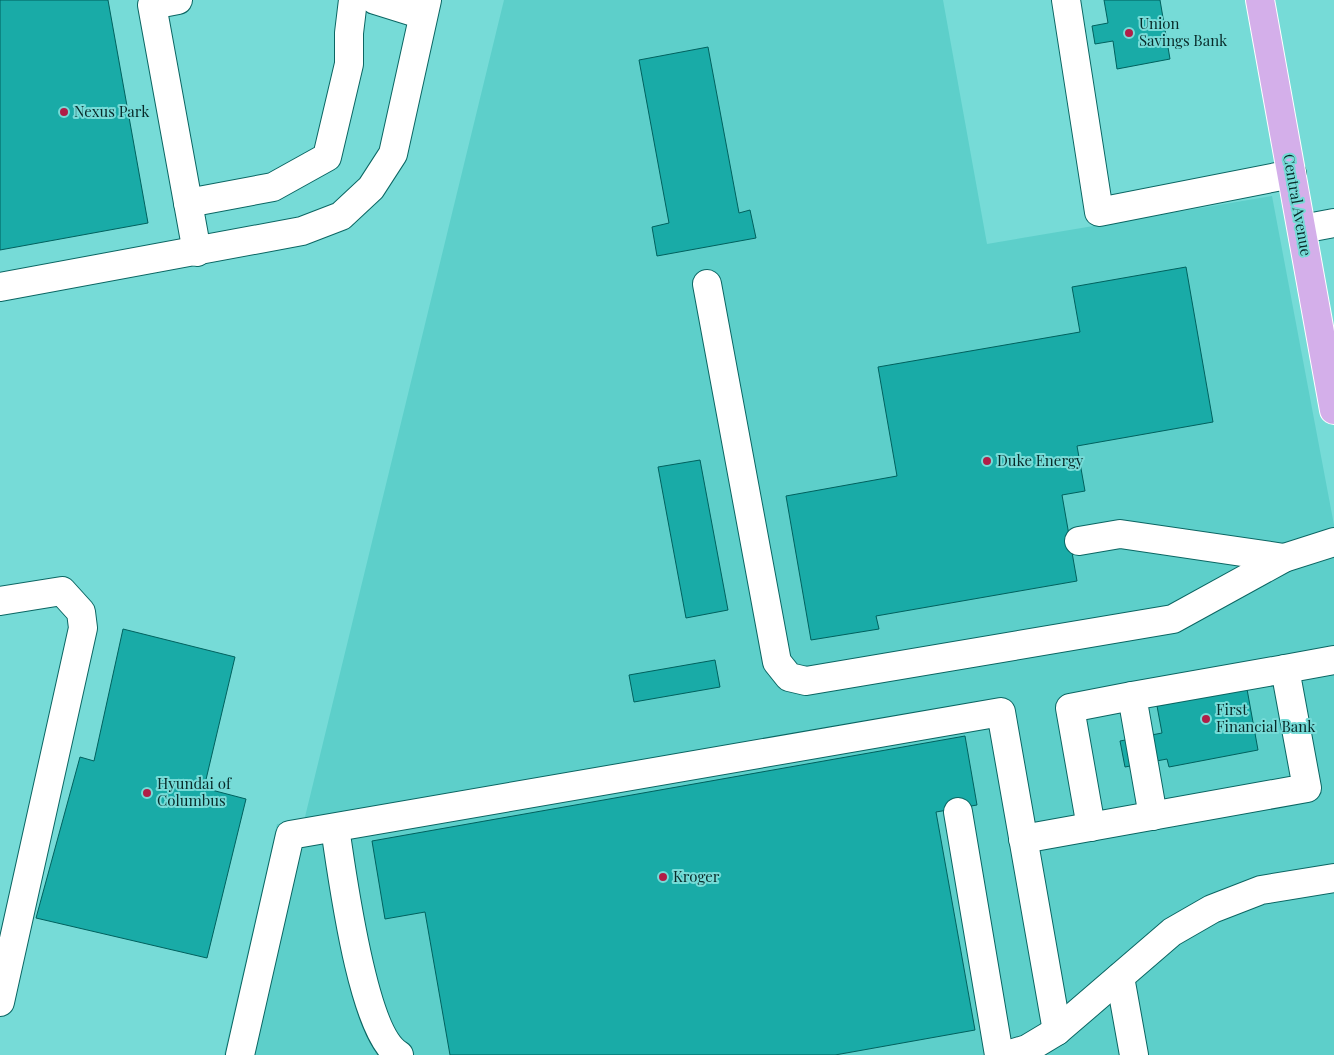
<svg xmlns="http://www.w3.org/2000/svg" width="1334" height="1055" viewBox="0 0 1334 1055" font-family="'Playfair Display',serif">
<rect width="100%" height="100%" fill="#76dbd7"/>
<polygon fill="#5dcfca" points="504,0 943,0 987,244 1272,196 1334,525 1334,1055 224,1055 277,824 304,821"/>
<g fill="#19aba7" stroke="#00615e">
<polygon points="0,0 108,0 148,223 0,250"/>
<polygon points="1104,0 1160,0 1170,59 1117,69 1113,41 1095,44 1092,26 1108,23"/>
<polygon points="708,47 739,213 750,210 756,238 657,256 652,227 669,223 639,60"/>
<polygon points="1186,267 1213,422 1077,446 1085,491 1062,495 1077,581 876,616 879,629 811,640 786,496 897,476 878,367 1080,332 1072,287"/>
<polygon points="700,460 728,610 686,618 658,467"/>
<polygon points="123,629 235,657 204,788 246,799 207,958 36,918 80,757 94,761"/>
<polygon points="715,660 720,687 634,702 629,675"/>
<polygon points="1247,689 1258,750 1169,767 1167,759 1125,767 1120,741 1162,733 1157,706"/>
<polygon points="965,736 977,805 936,812 975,1030 835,1055 450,1055 425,912 385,919 372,841"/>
</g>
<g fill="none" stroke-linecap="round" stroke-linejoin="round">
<g stroke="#0b6663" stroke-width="30">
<g id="minor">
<polyline points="178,0 152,5 197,252"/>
<polyline points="375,0 423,15"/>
<polyline points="1066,0 1099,212 1292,174"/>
<polyline points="188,203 273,187 327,157 349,64 349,33 353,0"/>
<polyline points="1302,229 1334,223"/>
<polyline points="707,284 777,662 789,677 806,681 1173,619 1284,558 1334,542"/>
<polyline points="0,287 302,231 341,216 371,188 393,154 427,0"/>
<polyline points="1079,541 1120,534 1284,558"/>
<polyline points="0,601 62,591 81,612 83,628 0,1002"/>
<polyline points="958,812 999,1055"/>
<polyline points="1153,816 1132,696 1285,669"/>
<polyline points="1091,827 1070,708 1132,696"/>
<path d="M335,828C342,873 362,1033 399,1055"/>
<polyline points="1023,839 1307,788 1285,669 1334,660"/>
<polyline points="1120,977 1134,1055"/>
<polyline points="240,1055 290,835 1001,712 1057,1031"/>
<polyline points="1007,1055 1027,1049 1057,1031 1172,932 1212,909 1261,890 1334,878"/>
</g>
</g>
<g stroke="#fff" stroke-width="30">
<polyline id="major" points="1260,0 1334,410"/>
</g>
<use href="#minor" stroke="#fff" stroke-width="28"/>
<use href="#major" stroke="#d4afea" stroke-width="28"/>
</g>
<g fill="#b01e47" stroke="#76dbd7" stroke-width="2">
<circle cx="1129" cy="33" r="5"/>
<circle cx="64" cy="112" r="5"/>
<circle cx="987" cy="461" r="5"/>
<circle cx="1206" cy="719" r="5"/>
<circle cx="147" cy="793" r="5"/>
<circle cx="663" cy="877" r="5"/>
</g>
<g text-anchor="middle" stroke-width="4" stroke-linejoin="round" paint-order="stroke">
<g font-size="15" fill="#082a29" stroke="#76dbd7" text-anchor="start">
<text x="1139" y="29">Union<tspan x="1139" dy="17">Savings Bank</tspan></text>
<text x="74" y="117">Nexus Park</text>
<text x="997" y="466">Duke Energy</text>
<text x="1216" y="715">First<tspan x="1216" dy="17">Financial Bank</tspan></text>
<text x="157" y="789">Hyundai of<tspan x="157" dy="17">Columbus</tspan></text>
<text x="673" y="882">Kroger</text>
</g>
<g font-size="15" fill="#082a29" stroke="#76dbd7">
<text transform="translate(1297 205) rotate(80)" y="5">Central Avenue</text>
</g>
</g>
</svg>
